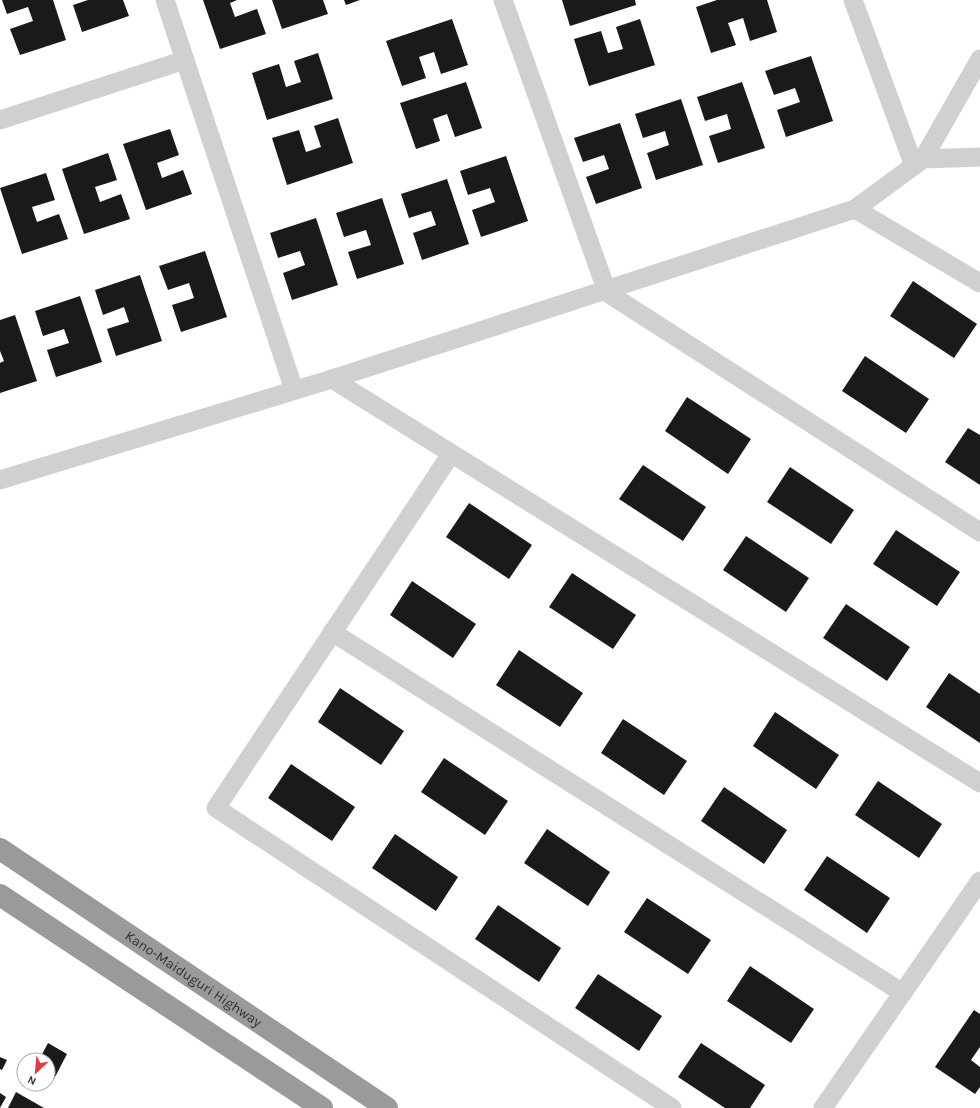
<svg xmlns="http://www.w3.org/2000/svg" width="980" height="1108" viewBox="0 0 980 1108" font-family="Karla,sans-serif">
<rect width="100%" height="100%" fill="#fff"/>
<g fill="#1a1a1a">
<polygon points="2,0 53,0 66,40 20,55 10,29 33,21 28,7 7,14"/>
<polygon points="88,0 123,0 129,16 82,32 73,5"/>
<polygon points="203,0 237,0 230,3 235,17 257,9 266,34 220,49"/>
<polygon points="272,0 323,0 328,14 282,29"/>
<polygon points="344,0 360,0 346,5"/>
<polygon points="562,0 635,0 636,5 570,26"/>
<polygon points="717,0 767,0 777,32 750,41 743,18 728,23 736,45 711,53 696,7"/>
<polygon points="452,19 468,65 441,74 434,52 419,57 426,78 402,86 386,41"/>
<polygon points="640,19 655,65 589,86 574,39 601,31 608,53 623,49 616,27"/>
<polygon points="318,53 333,99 267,120 252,73 279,64 286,87 301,82 294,61"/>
<polygon points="811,56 833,121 786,137 777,110 800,102 795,88 774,95 765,71"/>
<polygon points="466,82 482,128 455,137 447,114 433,119 440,141 416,149 400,103"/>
<polygon points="742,82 765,148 718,163 709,136 731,129 727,114 705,121 697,97"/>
<polygon points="681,99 703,165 656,180 647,153 669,145 665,131 643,138 635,114"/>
<polygon points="338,118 353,163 287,185 272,138 299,130 306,152 321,147 314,126"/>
<polygon points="620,123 642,188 596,204 586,177 609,169 604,155 583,162 574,138"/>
<polygon points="170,129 179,155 157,163 162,178 183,170 192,194 146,210 123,144"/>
<polygon points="108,153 117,180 95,187 100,202 121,194 130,219 84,234 62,169"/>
<polygon points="506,156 528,221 481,237 472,210 495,202 490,188 468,195 460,171"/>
<polygon points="46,173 55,200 32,207 37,222 59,214 68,239 22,254 0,188"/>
<polygon points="447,179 469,244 422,260 413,233 436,225 431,211 409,218 401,194"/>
<polygon points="382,198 404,264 357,279 348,252 371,245 366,230 344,237 336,213"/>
<polygon points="316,218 338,285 292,300 283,273 305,265 300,251 278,258 270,233"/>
<polygon points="205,251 227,317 181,332 172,305 194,298 189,283 168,290 159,266"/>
<polygon points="140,275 162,341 116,356 107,329 129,322 124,307 103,315 95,290"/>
<polygon points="913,281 977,324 954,358 890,316"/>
<polygon points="80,296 102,362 56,377 47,350 69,343 64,329 43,336 35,311"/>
<polygon points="15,315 37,381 0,393 0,363 4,361 0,351 0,320"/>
<polygon points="865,356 929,399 906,433 842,391"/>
<polygon points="687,397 751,439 728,474 665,431"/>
<polygon points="968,428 980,435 980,485 945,462"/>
<polygon points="643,465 706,507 683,541 619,499"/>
<polygon points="790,467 854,510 831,544 767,502"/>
<polygon points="469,503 532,545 509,579 446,537"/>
<polygon points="896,530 960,572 937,606 873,564"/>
<polygon points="746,536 809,578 786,612 723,570"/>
<polygon points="572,573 636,615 613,649 549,607"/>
<polygon points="412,581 476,624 453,658 390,615"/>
<polygon points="846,604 910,647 887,681 823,638"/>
<polygon points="519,650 583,693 560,727 496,685"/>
<polygon points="949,673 980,694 980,743 926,707"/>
<polygon points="340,688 404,731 381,765 318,722"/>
<polygon points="775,712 839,755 816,789 753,746"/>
<polygon points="623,719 687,761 664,795 601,753"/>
<polygon points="444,758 508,801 485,835 421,792"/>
<polygon points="291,764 355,807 332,841 268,798"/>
<polygon points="878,781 942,824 919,858 855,815"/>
<polygon points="724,787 787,830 764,864 701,821"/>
<polygon points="547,829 610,872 588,906 524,863"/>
<polygon points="395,834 458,877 436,911 372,868"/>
<polygon points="827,856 890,898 867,933 804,890"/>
<polygon points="647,898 711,940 688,974 624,932"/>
<polygon points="498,905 561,948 539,982 475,939"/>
<polygon points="750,966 814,1009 791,1043 727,1001"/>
<polygon points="598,974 662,1016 639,1051 575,1008"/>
<polygon points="974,1010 980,1014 980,1047 971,1060 980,1067 980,1087 975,1094 935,1067"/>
<polygon points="48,1043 67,1054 54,1079 48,1076 48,1060 39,1060"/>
<polygon points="701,1043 765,1085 750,1108 725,1108 678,1077"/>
<polygon points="0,1057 7,1060 2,1070 0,1069"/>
<polygon points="16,1092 44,1108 8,1108"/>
<polygon points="0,1093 6,1097 0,1108"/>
</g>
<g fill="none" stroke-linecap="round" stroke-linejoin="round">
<g stroke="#d0d0d0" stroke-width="19">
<polyline points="165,0 294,390"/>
<polyline points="503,0 606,289"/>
<polyline points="853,0 914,166"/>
<polyline points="0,120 185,60"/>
<polyline points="923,159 980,157"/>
<polyline points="855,209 980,283"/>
<polyline points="603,290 980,532"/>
<polyline points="332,379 980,783"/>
<polyline points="451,454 216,808 672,1108"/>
<polyline points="0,480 332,379 855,209 923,159 980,59"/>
<polyline points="332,632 903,993"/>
<polyline points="823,1108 980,881"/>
</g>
<g stroke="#9a9a9a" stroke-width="22">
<path id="s1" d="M0,849L387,1108"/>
<polyline points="0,895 322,1108"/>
</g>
</g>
<g text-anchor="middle" stroke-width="4" stroke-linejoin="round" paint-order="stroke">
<g font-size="14" fill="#333" stroke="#fff">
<text dy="5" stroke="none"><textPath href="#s1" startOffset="233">Kano-Maiduguri Highway</textPath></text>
</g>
</g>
<g transform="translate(36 1072) rotate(206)"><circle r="19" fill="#ffffff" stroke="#adadad"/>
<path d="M0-3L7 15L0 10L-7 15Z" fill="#e63946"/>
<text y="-6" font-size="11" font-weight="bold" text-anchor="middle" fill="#333333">N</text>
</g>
</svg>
